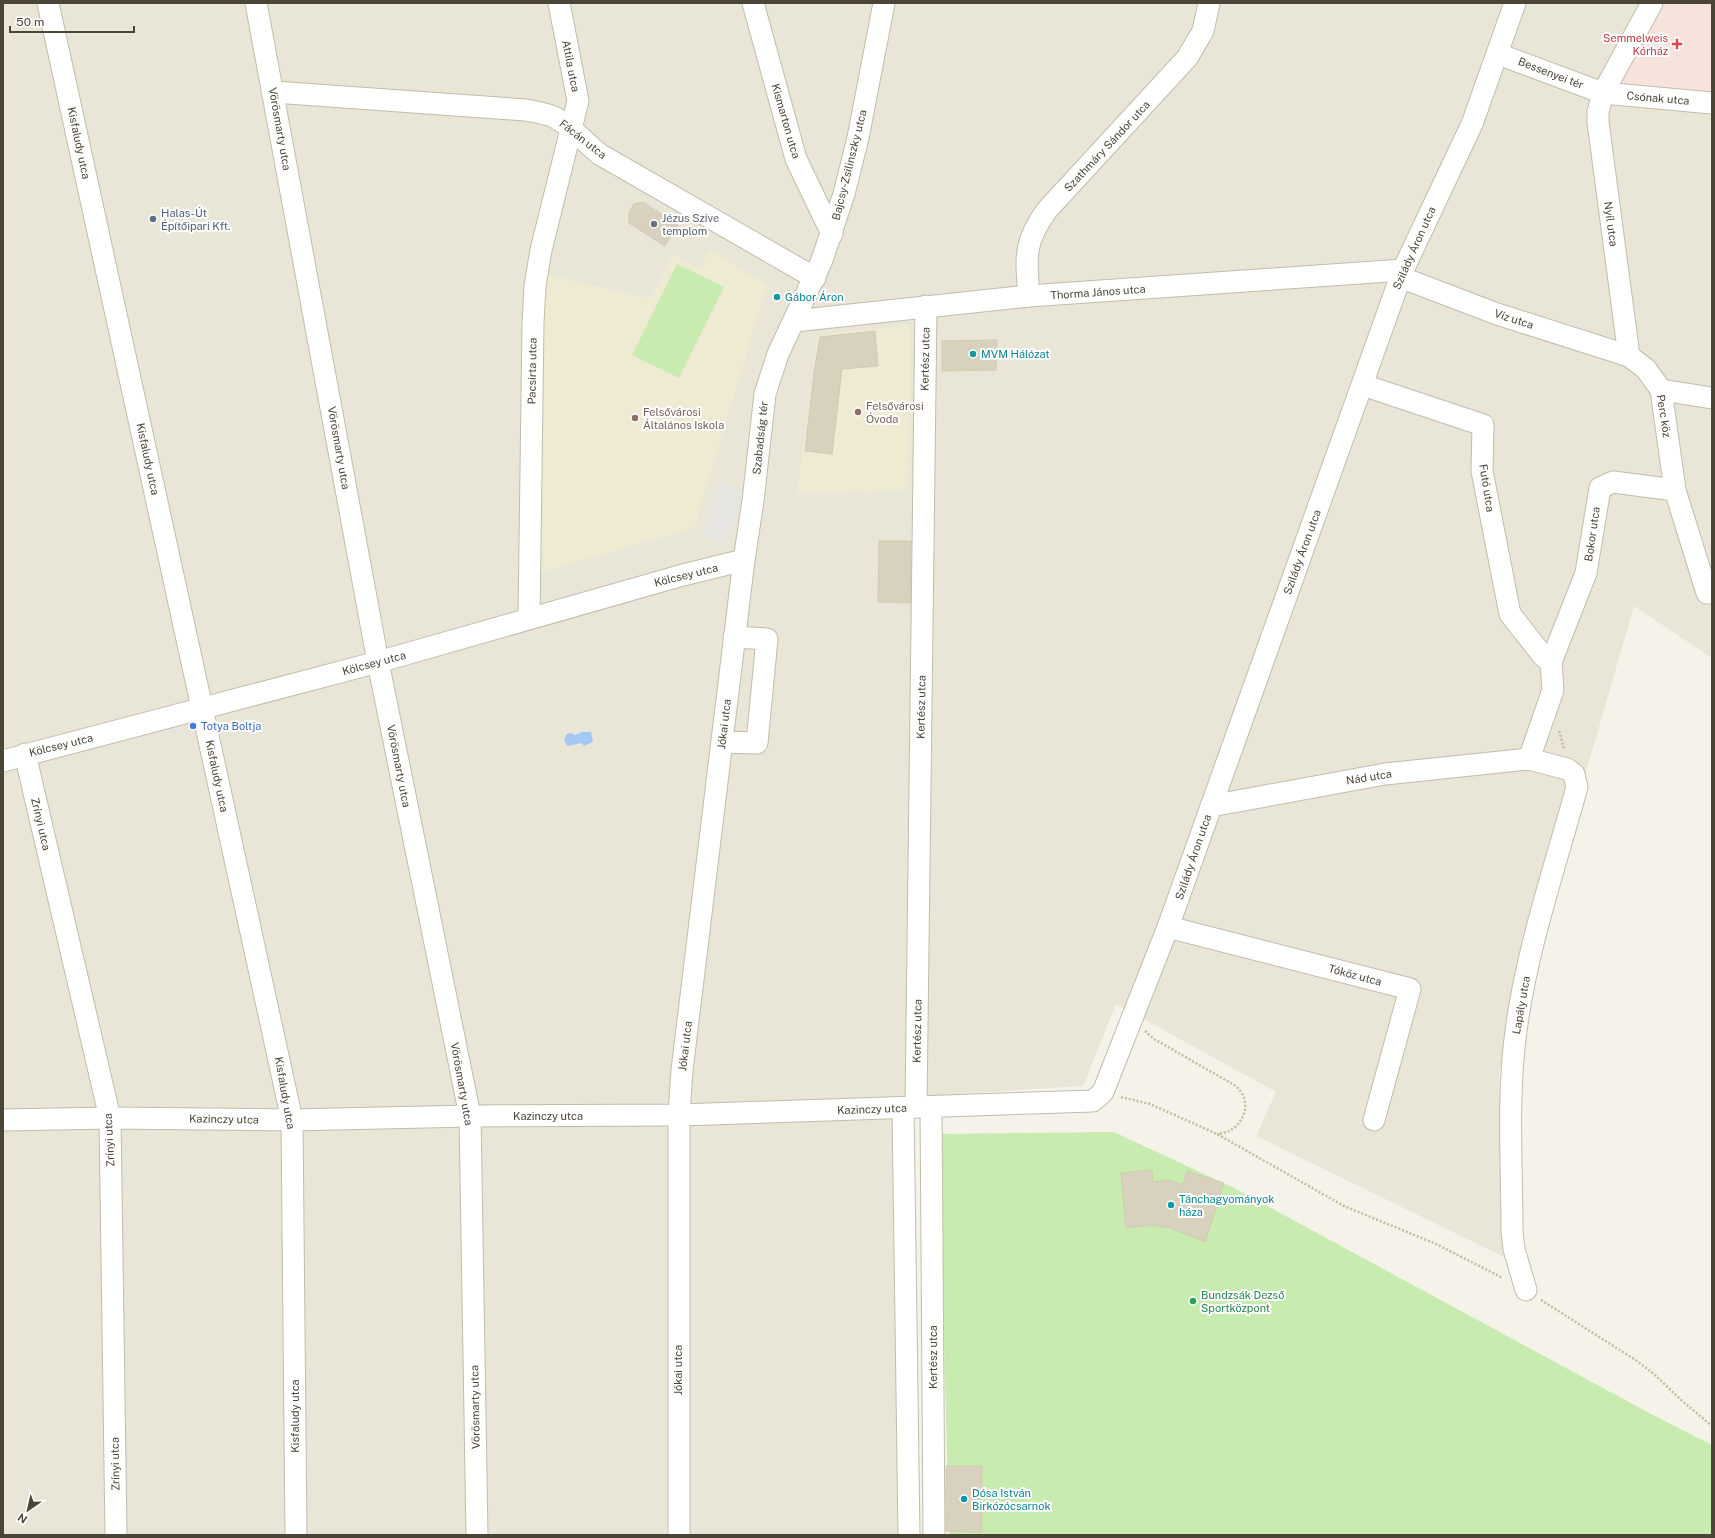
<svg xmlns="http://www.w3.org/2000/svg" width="1715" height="1538" viewBox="0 0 1715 1538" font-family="'Public Sans',sans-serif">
<rect width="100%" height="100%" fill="#f5f3e9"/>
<path fill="#e9e6d7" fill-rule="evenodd" d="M3,3H1663L1620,84L1712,94V658L1634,606L1499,1073L1504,1257L1256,1136L1276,1092L1116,1004L1083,1086L898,1098L903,1535H3ZM674,255L699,269L542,572L545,275L650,299Z"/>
<g fill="#efebd3">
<polygon points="710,250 767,285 694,528 541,572 545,275 650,299 674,255 699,269"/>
<polygon points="909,325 908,490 797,494 818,335"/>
</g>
<polygon fill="#f6e3dc" points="1663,3 1712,3 1712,94 1620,84"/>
<g fill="#c8ebb0">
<polygon points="677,264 724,287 679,378 632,355"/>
<polygon points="1114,1132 1234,1188 1651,1414 1712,1445 1712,1535 949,1535 939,1134"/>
</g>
<polygon fill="#e7e5e1" points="720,483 744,491 727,543 703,535"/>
<polygon fill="#a3c8f4" points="582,732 591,732 593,742 584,746 582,743 567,746 564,739 567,734 571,733 575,735"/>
<g fill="#d8d1be" stroke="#d3cab1">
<polygon points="643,202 678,225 665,246 629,223 629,212 634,204"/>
<polygon points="875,331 878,366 842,369 832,454 805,451 814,372 820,337"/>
<polygon points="997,340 996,370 942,371 942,341"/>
<polygon points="879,541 911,541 910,603 878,602"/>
<polygon points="1152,1170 1153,1182 1169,1180 1183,1185 1187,1171 1224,1183 1205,1242 1170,1228 1152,1225 1126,1228 1121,1173"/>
<polygon points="946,1466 982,1466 982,1532 946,1531"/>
</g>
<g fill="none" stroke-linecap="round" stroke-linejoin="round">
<g stroke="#c1bdab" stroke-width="23">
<g id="minor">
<polyline points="48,3 292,1120 296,1535"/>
<polyline points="256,3 378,662 470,1116 477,1535"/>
<polyline points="753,3 796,159 832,234"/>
<polyline points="1498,54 1603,93 1712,103"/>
<path d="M274,92L526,110C535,112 545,113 554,117C572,126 585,143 601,155L815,278"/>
<polyline points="1400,277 1497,314 1629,356 1646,369 1661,390 1675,490"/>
<path d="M1029,296C1026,258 1023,243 1047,210L1187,58L1203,31L1209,3"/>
<polyline points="794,321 1029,296 1403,270"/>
<polyline points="1629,356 1598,122 1598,112 1603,93 1652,3"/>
<polyline points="1363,385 1483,425 1482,471 1510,614 1543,656 1551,662"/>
<polyline points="1661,390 1712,398"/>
<polyline points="529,618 533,323 535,286 541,250 578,101 559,3"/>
<polyline points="722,742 757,743 767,639 734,637"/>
<polyline points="25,754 110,1118 116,1535"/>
<polyline points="1529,759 1553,690 1551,662 1586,573 1600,488 1613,482 1675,490 1707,593 1712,593"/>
<polyline points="3,761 378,662 683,575 744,560"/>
<path d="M1211,806L1385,774L1529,759L1567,769L1574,774L1577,787C1555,867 1527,948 1516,1031C1507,1097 1512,1165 1512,1231L1514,1249L1526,1290"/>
<polyline points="1168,927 1410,989 1374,1120"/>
<polyline points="916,1107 926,306"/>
<polyline points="931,1107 934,1535"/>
<polyline points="903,1108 909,1535"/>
<polyline points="3,1120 110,1118 292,1120 470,1116 679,1115 1093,1101 1103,1092 1168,927 1403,270 1472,124 1515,3"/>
<polyline points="679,1535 679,1115 682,1070 744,560 753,501 765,394 778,354 822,260 844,194 858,138 884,3"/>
</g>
</g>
<g stroke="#c4bb9c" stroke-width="2.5" stroke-dasharray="2 2" stroke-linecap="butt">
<polyline points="1559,731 1564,749"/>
<path d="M1145,1031L1154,1039L1236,1086C1249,1098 1248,1115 1235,1127C1230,1132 1223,1133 1217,1134"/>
<polyline points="1121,1097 1150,1104 1217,1134 1344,1206 1436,1244 1503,1278"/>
<polyline points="1541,1300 1637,1361 1654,1374 1680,1399 1712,1426"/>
</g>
<use href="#minor" stroke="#fff" stroke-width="21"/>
</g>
<path fill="#e0444e" stroke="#fff" stroke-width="1.5" d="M1675 38h4v4h4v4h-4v4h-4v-4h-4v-4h4z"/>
<circle fill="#5c6f8a" stroke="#fff" stroke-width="1.5" cx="153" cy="219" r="4"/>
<circle fill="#6b7280" stroke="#fff" stroke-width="1.5" cx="654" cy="224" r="4"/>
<g fill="#0f9aa8" stroke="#fff" stroke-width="1.5">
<circle cx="777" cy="297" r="4"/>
<circle cx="973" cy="354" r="4"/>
<circle cx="1171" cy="1205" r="4"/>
<circle cx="964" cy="1499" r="4"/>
</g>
<g fill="#8d6e63" stroke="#fff" stroke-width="1.5">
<circle cx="858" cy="412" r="4"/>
<circle cx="635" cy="418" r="4"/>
</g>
<circle fill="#3f7fe0" stroke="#fff" stroke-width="1.5" cx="193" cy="726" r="4"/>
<circle fill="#2e9e5b" stroke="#fff" stroke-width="1.5" cx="1193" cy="1301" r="4"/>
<g text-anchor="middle" stroke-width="4" stroke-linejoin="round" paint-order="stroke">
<g font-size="11" fill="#be3a42" stroke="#fff" text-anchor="end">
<text x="1668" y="42">Semmelweis<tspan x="1668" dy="13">Kórház</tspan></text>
</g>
<g font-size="11" fill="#4a4537" stroke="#fff">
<text transform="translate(571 66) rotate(79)" y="4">Attila utca</text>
<text transform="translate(1551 73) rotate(21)" y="4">Bessenyei tér</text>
<text transform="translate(1658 98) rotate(5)" y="4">Csónak utca</text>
<text transform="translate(786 121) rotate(74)" y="4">Kismarton utca</text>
<text transform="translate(280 129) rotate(80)" y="4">Vörösmarty utca</text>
<text transform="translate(583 139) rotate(38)" y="4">Fácán utca</text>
<text transform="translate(79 143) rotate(78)" y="4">Kisfaludy utca</text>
<text transform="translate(1107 146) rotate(-47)" y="4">Szathmáry Sándor utca</text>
<text transform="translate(849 165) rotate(-76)" y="4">Bajcsy-Zsilinszky utca</text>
<text transform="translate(1611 224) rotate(82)" y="4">Nyíl utca</text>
<text transform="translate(1414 248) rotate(-66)" y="4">Szilády Áron utca</text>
<text transform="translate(1098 292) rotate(-4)" y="4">Thorma János utca</text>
<text transform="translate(1514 319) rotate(18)" y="4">Víz utca</text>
<text transform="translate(925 359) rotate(-89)" y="4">Kertész utca</text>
<text transform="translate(532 371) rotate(-89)" y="4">Pacsirta utca</text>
<text transform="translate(1664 416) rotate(81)" y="4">Perc köz</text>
<text transform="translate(760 438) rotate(-84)" y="4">Szabadság tér</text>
<text transform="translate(339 448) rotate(80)" y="4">Vörösmarty utca</text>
<text transform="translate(148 459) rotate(78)" y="4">Kisfaludy utca</text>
<text transform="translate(1487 488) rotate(81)" y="4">Futó utca</text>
<text transform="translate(1592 534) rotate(-82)" y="4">Bokor utca</text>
<text transform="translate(1302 552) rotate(-70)" y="4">Szilády Áron utca</text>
<text transform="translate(686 575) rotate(-14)" y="4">Kölcsey utca</text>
<text transform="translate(374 663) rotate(-15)" y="4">Kölcsey utca</text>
<text transform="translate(921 707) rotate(-89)" y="4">Kertész utca</text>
<text transform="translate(724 724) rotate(-83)" y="4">Jókai utca</text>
<text transform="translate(61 745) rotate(-14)" y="4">Kölcsey utca</text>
<text transform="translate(399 766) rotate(79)" y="4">Vörösmarty utca</text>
<text transform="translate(217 776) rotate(78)" y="4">Kisfaludy utca</text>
<text transform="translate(1369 777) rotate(-9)" y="4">Nád utca</text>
<text transform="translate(41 824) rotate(77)" y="4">Zrínyi utca</text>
<text transform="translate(1193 857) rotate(-71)" y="4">Szilády Áron utca</text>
<text transform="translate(1355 975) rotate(15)" y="4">Tóköz utca</text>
<text transform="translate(1521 1005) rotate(-80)" y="4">Lapály utca</text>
<text transform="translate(917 1031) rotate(-89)" y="4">Kertész utca</text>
<text transform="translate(685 1046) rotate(-83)" y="4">Jókai utca</text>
<text transform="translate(462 1084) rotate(80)" y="4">Vörösmarty utca</text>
<text transform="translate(285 1093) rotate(80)" y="4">Kisfaludy utca</text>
<text transform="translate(872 1109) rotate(-2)" y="4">Kazinczy utca</text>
<text x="548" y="1120">Kazinczy utca</text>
<text transform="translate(224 1119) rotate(1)" y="4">Kazinczy utca</text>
<text transform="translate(109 1140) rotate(-93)" y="4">Zrínyi utca</text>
<text transform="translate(933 1357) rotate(-90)" y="4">Kertész utca</text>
<text transform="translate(678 1370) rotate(-90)" y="4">Jókai utca</text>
<text transform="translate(475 1407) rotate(-91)" y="4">Vörösmarty utca</text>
<text transform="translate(295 1416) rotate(-90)" y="4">Kisfaludy utca</text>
<text transform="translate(115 1464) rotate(-91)" y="4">Zrínyi utca</text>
</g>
<g font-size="11" fill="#4e5e75" stroke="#fff" text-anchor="start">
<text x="161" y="217">Halas-Út<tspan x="161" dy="13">Építőipari Kft.</tspan></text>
</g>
<g font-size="11" fill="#5b616d" stroke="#fff" text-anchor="start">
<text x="662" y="222">Jézus Szíve<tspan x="662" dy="13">templom</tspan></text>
</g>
<g font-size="11" fill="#0d838f" stroke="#fff" text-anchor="start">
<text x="785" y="301">Gábor Áron</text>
<text x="981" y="358">MVM Hálózat</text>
<text x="1179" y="1203">Tánchagyományok<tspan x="1179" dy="13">háza</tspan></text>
<text x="972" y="1497">Dósa István<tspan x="972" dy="13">Birkózócsarnok</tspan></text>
</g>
<g font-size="11" fill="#785e54" stroke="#fff" text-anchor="start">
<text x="866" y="410">Felsővárosi<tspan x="866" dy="13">Óvoda</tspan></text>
<text x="643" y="416">Felsővárosi<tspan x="643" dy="13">Általános Iskola</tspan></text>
</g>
<g font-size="11" fill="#366cbe" stroke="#fff" text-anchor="start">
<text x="201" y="730">Totya Boltja</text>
</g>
<g font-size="11" fill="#27864d" stroke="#fff" text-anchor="start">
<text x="1201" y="1299">Bundzsák Dezső<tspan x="1201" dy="13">Sportközpont</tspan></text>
</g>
</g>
<rect width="1715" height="1538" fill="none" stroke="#4a4537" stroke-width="8"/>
<g transform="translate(28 1510) rotate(214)" stroke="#ffffff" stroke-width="3" paint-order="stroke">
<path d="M0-3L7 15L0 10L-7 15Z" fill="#4a4537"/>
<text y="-6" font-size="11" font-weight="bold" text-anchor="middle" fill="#4a4537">N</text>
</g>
<path d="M10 26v6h124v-6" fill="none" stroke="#4a4537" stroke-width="2"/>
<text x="16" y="26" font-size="12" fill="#4a4537" stroke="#ffffff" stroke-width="3" paint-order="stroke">50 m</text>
</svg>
